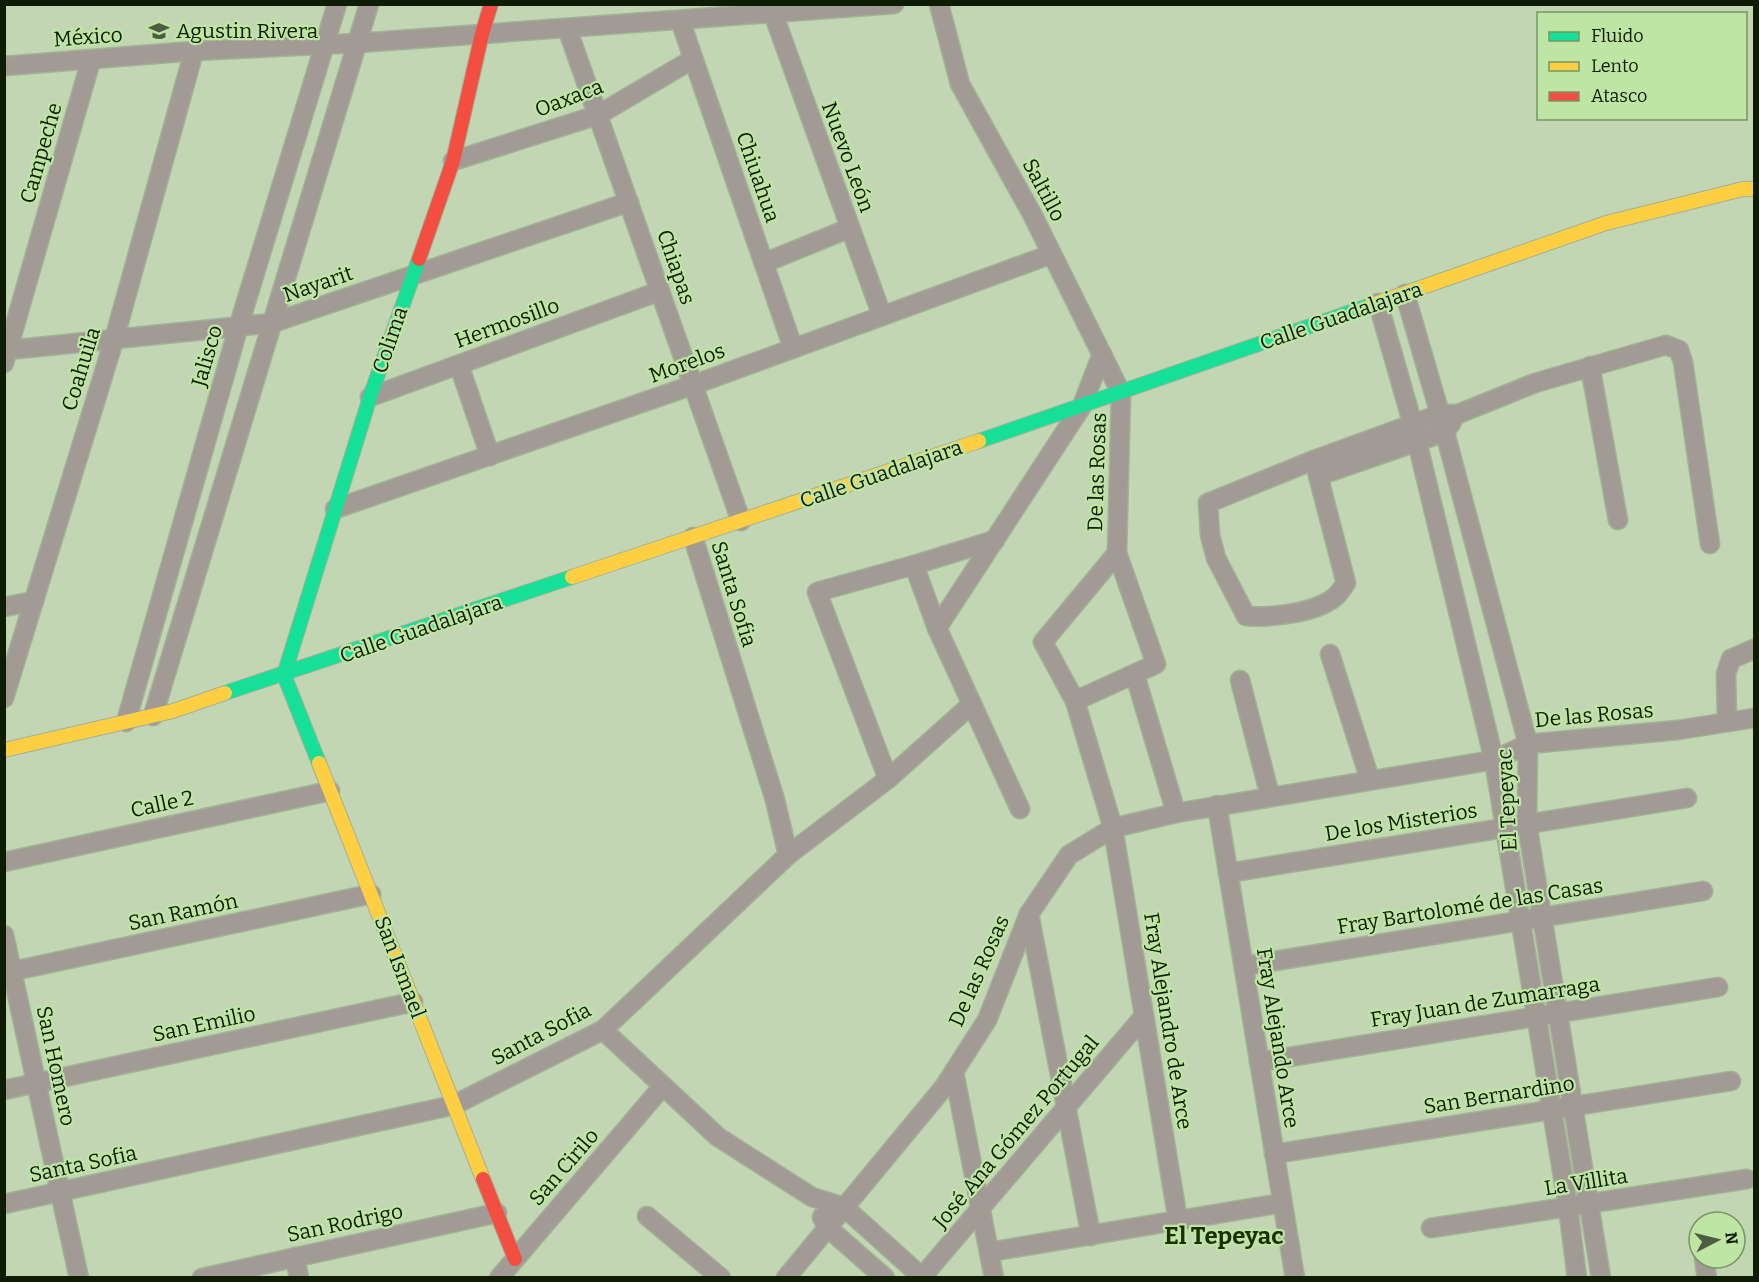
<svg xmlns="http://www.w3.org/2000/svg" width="1759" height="1282" viewBox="0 0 1759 1282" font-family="Bitter,serif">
<rect width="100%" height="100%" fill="#c2d6b3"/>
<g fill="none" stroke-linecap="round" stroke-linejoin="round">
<g stroke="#a2b296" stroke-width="21">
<g id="street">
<polyline points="939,4 960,84 1032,214 1121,393 1117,553 1156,664 1075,701"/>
<polyline points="773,13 882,316"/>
<polyline points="680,20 793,348"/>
<polyline points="567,28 741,521"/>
<polyline points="4,66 194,51 358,43 894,4"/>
<polyline points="453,161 598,115 693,59"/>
<polyline points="764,263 850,228"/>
<polyline points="1405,294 1440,414 1528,744 1527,824 1601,1278"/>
<polyline points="1378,303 1413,425 1494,760 1568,1207 1577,1278"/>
<polyline points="8,350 272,323 629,202"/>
<polyline points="4,363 91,60"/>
<polyline points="459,365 490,456"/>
<polyline points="1590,366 1618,520"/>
<polyline points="370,397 660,291"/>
<path d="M1314,460L1346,583C1343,587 1340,592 1337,595C1319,613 1271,618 1246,616L1216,558L1210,535L1208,503L1314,460L1440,414H1458L1535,383L1666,345L1679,350L1683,362L1710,544"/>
<polyline points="1318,476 1445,432 1452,422"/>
<polyline points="335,509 693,385 1052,254"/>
<polyline points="1117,553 1043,642 1075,701 1113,828 1178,1221"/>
<polyline points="914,565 995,540"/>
<polyline points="4,607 34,601"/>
<polyline points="937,628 1020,809"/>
<polyline points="1330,654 1370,780"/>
<polyline points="1135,675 1176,813"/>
<polyline points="1240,680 1270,796"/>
<polyline points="4,698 114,340 194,51"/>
<polyline points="153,716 369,4"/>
<polyline points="126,722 239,325 337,4"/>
<polyline points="1727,722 1726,674 1731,659 1754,649"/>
<polyline points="888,779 972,704"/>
<polyline points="1217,805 1295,1278"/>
<polyline points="788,855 888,779 817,592 914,565 937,628 1082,406 1102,354"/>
<polyline points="4,862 330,791"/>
<polyline points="1228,873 1687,798"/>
<polyline points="1029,914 1091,1236"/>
<polyline points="4,935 79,1278"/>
<polyline points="1244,966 1703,891"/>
<polyline points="4,973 371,894"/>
<polyline points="603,1030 718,1137 812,1197 844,1207 923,1278"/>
<polyline points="1259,1062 1718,987"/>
<polyline points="954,1072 994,1278"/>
<polyline points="4,1090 413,1002"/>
<polyline points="1274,1154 1731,1081"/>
<polyline points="4,1204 454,1105 603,1030 788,855 775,800 693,537"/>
<polyline points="647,1216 721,1278"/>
<polyline points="822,1217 827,1227 885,1278"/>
<polyline points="1431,1228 1747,1179"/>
<polyline points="989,1252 1282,1203"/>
<polyline points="295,1257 299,1278"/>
<polyline points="1704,1258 1707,1278"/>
<polyline points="922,1277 1144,1016"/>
<polyline points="202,1278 497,1213"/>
<polyline points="499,1278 663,1086"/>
<polyline points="786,1278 944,1087 987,1020 1029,914 1069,855 1113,828 1176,813 1494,760 1528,744 1678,730 1754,718"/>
</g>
</g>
<g stroke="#a2b296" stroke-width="16">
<g id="fast">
<polyline points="979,441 1371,305"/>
<polyline points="225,693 572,577"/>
<polyline points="319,763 284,675 370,397 419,259"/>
</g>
</g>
<g stroke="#a2b296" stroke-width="16">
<g id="slow">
<polyline points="1371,305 1606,223 1743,189 1754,189"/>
<polyline points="572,577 979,441"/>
<polyline points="4,750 173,711 225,693"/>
<polyline points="319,763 483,1179"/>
</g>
</g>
<g stroke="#a2b296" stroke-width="16">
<g id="jam">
<polyline points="419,259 453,161 482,34 491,4"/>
<polyline points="483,1179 515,1259"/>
</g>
</g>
<use href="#street" stroke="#a29a95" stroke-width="18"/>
<use href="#fast" stroke="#16e098" stroke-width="14"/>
<use href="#slow" stroke="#ffcf43" stroke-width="14"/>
<use href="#jam" stroke="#f24e42" stroke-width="14"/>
</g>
<defs>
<g id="school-bare" transform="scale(1.62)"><path d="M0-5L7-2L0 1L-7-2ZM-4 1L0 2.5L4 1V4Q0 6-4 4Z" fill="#4d5d41" stroke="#bfe5a4" stroke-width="2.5" paint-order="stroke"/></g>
</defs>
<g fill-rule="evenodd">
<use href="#school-bare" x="159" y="31"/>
</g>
<g text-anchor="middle" stroke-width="4.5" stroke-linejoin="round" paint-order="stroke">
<g font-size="21" fill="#0e1c04" stroke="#bfe5a4" text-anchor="start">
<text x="176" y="38">Agustin Rivera</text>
</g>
<g font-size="21" fill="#0e1c04" stroke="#bfe5a4">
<text transform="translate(88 37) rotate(-4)" y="7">México</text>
<text transform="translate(569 98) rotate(-21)" y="7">Oaxaca</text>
<text transform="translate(41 153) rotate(-74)" y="7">Campeche</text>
<text transform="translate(848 157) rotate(70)" y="7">Nuevo León</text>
<text transform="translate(758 177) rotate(71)" y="7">Chiuahua</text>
<text transform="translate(1044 190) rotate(62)" y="7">Saltillo</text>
<text transform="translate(676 267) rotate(71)" y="7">Chiapas</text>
<text transform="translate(318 284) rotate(-19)" y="7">Nayarit</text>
<text transform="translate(1341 316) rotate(-19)" y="7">Calle Guadalajara</text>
<text transform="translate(507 323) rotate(-20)" y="7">Hermosillo</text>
<text transform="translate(390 340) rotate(-71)" y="7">Colima</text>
<text transform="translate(207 356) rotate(-74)" y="7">Jalisco</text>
<text transform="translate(687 363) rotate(-20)" y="7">Morelos</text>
<text transform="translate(81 369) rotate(-73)" y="7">Coahuila</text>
<text transform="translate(1097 472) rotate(-88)" y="7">De las Rosas</text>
<text transform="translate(881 474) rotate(-19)" y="7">Calle Guadalajara</text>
<text transform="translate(734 594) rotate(73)" y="7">Santa Sofia</text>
<text transform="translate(421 629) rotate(-19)" y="7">Calle Guadalajara</text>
<text transform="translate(1594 715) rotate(-5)" y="7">De las Rosas</text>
<text transform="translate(1507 800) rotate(-93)" y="7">El Tepeyac</text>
<text transform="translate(162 804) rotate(-12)" y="7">Calle 2</text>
<text transform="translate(1401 822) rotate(-9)" y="7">De los Misterios</text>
<text transform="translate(1470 906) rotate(-9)" y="7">Fray Bartolomé de las Casas</text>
<text transform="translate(183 912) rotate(-12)" y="7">San Ramón</text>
<text transform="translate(400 967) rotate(69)" y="7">San Ismael</text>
<text transform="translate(979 971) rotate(-66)" y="7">De las Rosas</text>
<text transform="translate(1485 1002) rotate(-9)" y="7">Fray Juan de Zumarraga</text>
<text transform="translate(1168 1021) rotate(81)" y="7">Fray Alejandro de Arce</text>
<text transform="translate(204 1024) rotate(-12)" y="7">San Emilio</text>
<text transform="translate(541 1034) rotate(-28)" y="7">Santa Sofia</text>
<text transform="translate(1278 1038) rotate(81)" y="7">Fray Alejando Arce</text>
<text transform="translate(56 1066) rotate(78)" y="7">San Homero</text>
<text transform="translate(1499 1095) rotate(-9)" y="7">San Bernardino</text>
<text transform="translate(1016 1132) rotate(-50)" y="7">José Ana Gómez Portugal</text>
<text transform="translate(83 1164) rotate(-12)" y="7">Santa Sofia</text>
<text transform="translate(564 1167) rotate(-49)" y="7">San Cirilo</text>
<text transform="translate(1586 1182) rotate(-9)" y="7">La Villita</text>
<text transform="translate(345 1223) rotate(-12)" y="7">San Rodrigo</text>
</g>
<g font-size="24" font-weight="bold" fill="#193002" stroke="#bfe5a4">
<text x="1224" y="1244">El Tepeyac</text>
</g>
</g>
<rect width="1759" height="1282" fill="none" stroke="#0e1c04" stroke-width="12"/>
<rect x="1537" y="12" width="210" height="108" fill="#bfe5a4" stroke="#789564" stroke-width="1.5"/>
<rect x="1549" y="32" width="30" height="9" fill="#16e098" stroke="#789564" stroke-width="1.5"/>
<text x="1591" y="42" font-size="18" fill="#0e1c04">Fluido</text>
<rect x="1549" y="62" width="30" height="9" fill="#ffcf43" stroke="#789564" stroke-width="1.5"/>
<text x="1591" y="72" font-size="18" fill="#0e1c04">Lento</text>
<rect x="1549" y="92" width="30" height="9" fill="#f24e42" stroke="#789564" stroke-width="1.5"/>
<text x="1591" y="102" font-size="18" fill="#0e1c04">Atasco</text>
<g transform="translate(1717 1240) rotate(83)"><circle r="28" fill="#bfe5a4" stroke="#789564" stroke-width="1.5"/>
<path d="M0-4.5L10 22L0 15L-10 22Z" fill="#4d5d41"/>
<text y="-9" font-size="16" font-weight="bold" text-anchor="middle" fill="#0e1c04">N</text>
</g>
</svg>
